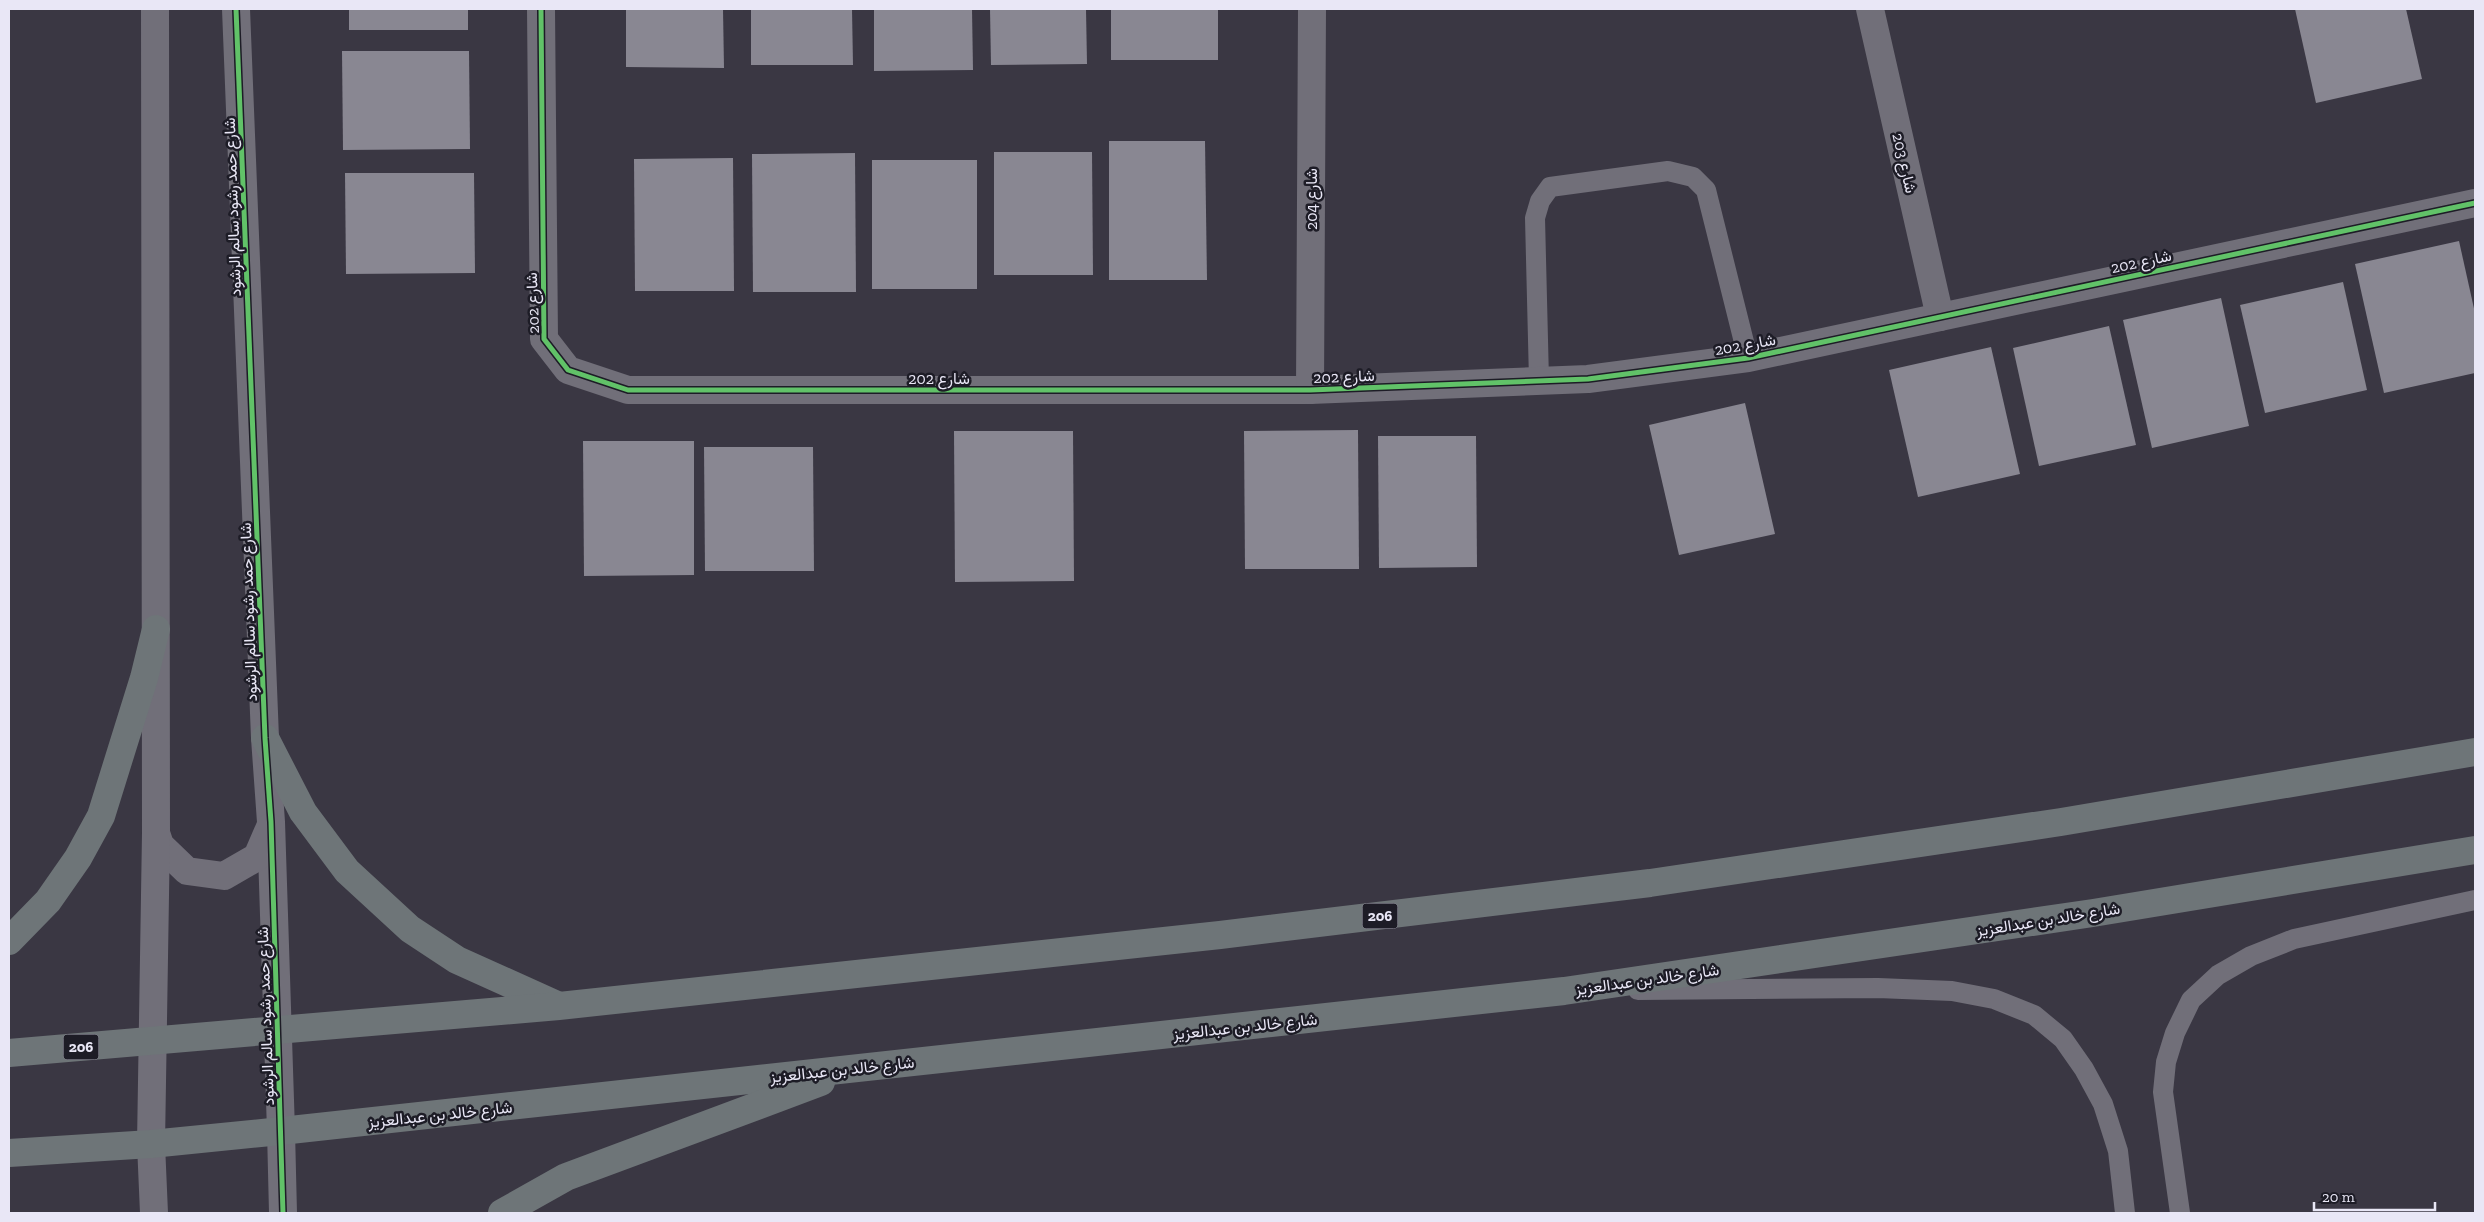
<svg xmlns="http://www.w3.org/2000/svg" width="2484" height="1222" viewBox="0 0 2484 1222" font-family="'Zilla Slab',Vazirmatn,serif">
<rect width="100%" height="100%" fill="#3a3743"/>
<g fill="#898792">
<rect x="349" y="9" width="119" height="21"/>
<polygon points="626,9 723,9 724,68 626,67"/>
<polygon points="751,9 852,9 853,65 751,65"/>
<polygon points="874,9 972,9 973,70 874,71"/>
<polygon points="990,9 1086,9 1087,64 991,65"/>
<rect x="1111" y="9" width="107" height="51"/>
<polygon points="2295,9 2406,9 2422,79 2316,103"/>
<polygon points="342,51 469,51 470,149 343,150"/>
<polygon points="1109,141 1205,141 1207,280 1109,280"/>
<polygon points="994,152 1092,152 1093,275 994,275"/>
<polygon points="855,153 856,292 753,292 752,154"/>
<polygon points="733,158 734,291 635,291 634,159"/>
<rect x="872" y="160" width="105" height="129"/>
<polygon points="345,173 474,173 475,273 346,274"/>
<polygon points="2459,241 2475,313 2475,373 2384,393 2355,264"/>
<polygon points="2343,282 2367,390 2265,413 2240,305"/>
<polygon points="2221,298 2249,426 2152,448 2123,320"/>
<polygon points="2109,326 2136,445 2039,466 2013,348"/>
<polygon points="1991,347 2020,474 1918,497 1889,370"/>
<polygon points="1745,403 1775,534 1679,555 1649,425"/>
<polygon points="1358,430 1359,569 1245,569 1244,431"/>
<polygon points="954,431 1073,431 1074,581 955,582"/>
<polygon points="1378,436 1476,436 1477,567 1379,568"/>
<polygon points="583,441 694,441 694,575 584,576"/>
<polygon points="704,447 813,447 814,571 705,571"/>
</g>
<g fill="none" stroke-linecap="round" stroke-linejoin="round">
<g stroke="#716f79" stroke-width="20">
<polyline points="1539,380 1535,218 1540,201 1550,187 1668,171 1693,177 1706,190 1748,358"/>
<polyline points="1638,990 1878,988 1952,991 1994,999 2034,1015 2063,1039 2084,1069 2103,1104 2118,1151 2125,1213"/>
<polyline points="2180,1213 2163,1092 2166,1062 2175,1033 2191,1000 2218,975 2251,956 2294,939 2475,900"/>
</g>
<g stroke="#716f79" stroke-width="28">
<polyline points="541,9 544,339 568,370 628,390 1310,390 1588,379 1748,358 2475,203"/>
<polyline points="1870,9 1940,317"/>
<polyline points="1310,390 1312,9"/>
<polyline points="281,1131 283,1213"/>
<polyline points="151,1144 154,1213"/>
</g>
<g stroke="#716f79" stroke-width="28">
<polyline points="236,9 265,738 271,822 281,1131"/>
<polyline points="156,833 160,845 187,871 224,876 257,857 270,827"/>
<polyline points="151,1144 156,833 155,9"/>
</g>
<g stroke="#6e7578" stroke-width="28">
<polyline points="265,738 303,812 347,871 410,929 457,960 557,1005"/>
<polyline points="9,941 48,901 78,858 101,816 144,678 156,629"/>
<polyline points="9,1053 559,1006 1220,935 1650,883 2061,822 2475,752"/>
<polyline points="9,1153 151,1144 281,1131 1564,991 2093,913 2475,850"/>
<polyline points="502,1213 566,1177 821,1082"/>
</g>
<g stroke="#1d1c26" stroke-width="8">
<g id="cycleway">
<polyline points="236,9 265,738 271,822 283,1213"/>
<polyline points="541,9 544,339 568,370 628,390 1310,390 1588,379 1748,358 2475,203"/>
</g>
</g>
<use href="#cycleway" stroke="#61c268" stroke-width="5"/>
</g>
<g text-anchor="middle" stroke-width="5" stroke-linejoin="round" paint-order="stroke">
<g fill="#1d1c26" stroke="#acaab8" stroke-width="1">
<rect x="1362.5" y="903.5" width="35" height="25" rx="4"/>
<rect x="63.5" y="1034.5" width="35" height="25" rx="4"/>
</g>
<g font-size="15" font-weight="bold" fill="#e9e7f6">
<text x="1380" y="921">206</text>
<text x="81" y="1052">206</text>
</g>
<g font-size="16" fill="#e9e7f6" stroke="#1d1c26">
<text transform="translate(1905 163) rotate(77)" y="6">شارع 203</text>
<text transform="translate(1311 199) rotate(-90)" y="6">شارع 204</text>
<text transform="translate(232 207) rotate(-92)" y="6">شارع حمد رشود سالم الرشود</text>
<text transform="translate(2141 261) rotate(-12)" y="6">شارع 202</text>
<text transform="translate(532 303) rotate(-92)" y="6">شارع 202</text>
<text transform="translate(1745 344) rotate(-10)" y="6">شارع 202</text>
<text transform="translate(1344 376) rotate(-2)" y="6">شارع 202</text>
<text x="939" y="384">شارع 202</text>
<text transform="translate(248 612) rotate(-92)" y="6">شارع حمد رشود سالم الرشود</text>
<text transform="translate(2048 919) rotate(-9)" y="6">شارع خالد بن عبدالعزيز</text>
<text transform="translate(1647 979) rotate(-8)" y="6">شارع خالد بن عبدالعزيز</text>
<text transform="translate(265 1016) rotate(-92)" y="6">شارع حمد رشود سالم الرشود</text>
<text transform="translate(1245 1026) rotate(-6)" y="6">شارع خالد بن عبدالعزيز</text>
<text transform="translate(842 1069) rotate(-6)" y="6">شارع خالد بن عبدالعزيز</text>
<text transform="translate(440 1114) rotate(-6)" y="6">شارع خالد بن عبدالعزيز</text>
</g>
</g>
<rect width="2484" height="1222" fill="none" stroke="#e9e7f6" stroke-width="20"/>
<path d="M2314 1202v8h121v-8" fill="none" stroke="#e9e7f6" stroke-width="2.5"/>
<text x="2322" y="1202" font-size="15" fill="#e9e7f6" stroke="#1d1c26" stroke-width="4" paint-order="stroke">20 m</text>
</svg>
